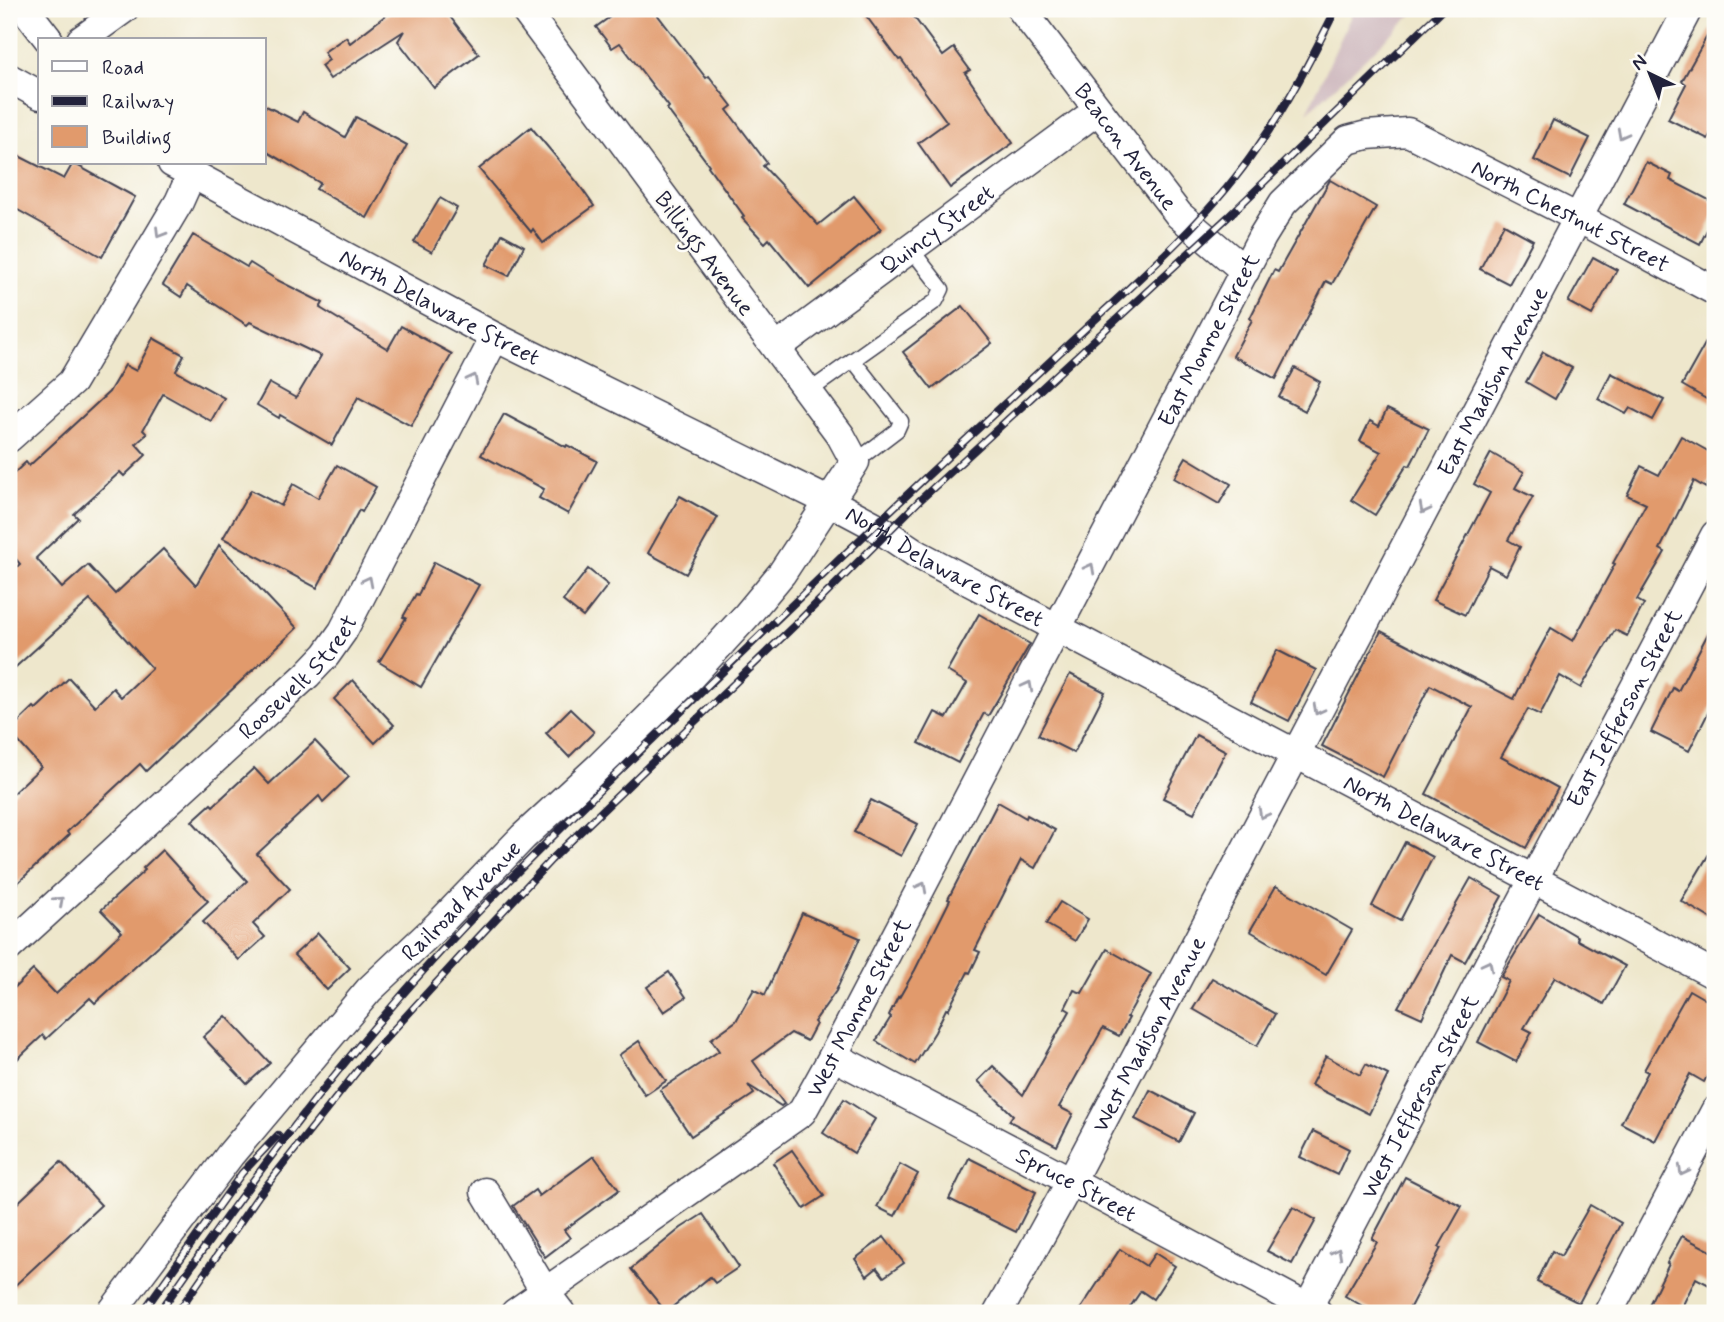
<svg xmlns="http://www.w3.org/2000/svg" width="1724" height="1322" viewBox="0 0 1724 1322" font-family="Mynerve,sans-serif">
<rect width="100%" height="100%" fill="#fdfcf7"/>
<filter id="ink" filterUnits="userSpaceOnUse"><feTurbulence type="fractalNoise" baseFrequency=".0143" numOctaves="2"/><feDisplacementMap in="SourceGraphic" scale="14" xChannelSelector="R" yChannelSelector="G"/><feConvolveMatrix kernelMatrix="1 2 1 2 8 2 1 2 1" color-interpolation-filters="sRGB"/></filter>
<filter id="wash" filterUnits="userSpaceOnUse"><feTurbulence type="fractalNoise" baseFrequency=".00686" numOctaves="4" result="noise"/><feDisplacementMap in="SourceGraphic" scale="28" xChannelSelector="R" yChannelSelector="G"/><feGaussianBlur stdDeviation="1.57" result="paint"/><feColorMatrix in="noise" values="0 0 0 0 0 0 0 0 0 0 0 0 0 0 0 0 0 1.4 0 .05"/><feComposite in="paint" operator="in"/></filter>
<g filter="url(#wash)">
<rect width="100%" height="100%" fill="#eee7cc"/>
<polygon fill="#d2bec2" points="1354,9 1418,9 1307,113"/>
<g id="blocks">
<g fill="#e19a6c">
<polygon points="394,9 444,9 479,54 434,88 398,41 404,31 330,79 321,66 329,60 324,52 346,37 350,43"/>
<polygon points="621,9 653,9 706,78 709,76 732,106 727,110 767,163 763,166 818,225 854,196 881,229 809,288 769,239 765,243 742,218 744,216 708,166 709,165 667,109 669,107 620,43 612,48 596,27"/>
<polygon points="861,9 908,9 943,56 954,48 970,70 965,73 1013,143 950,188 918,143 947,122 901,59 899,60"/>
<polygon points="1715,22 1715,125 1708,139 1668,119 1686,84 1682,81"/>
<polygon points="264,105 298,122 303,112 345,137 356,117 407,145 367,218 316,189 320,183 264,150"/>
<polygon points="1553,120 1590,138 1570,178 1534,160"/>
<polygon points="531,127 577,182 594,206 543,243 533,229 531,232 479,169"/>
<polygon points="9,151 64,179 73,163 135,197 102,257 9,205"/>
<polygon points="1646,162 1672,175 1670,180 1715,203 1715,214 1700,244 1624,204"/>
<polygon points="1330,180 1376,207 1332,284 1326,281 1276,379 1233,356 1252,320 1250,318 1274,270 1278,272"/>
<polygon points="440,198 457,208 432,252 414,242"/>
<polygon points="1504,224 1533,240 1509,284 1480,269"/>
<polygon points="502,234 524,246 509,276 486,265"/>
<polygon points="193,235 247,267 250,263 277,280 323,303 320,308 388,349 401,326 452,354 411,426 358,397 332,445 280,415 279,418 257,405 269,383 296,398 321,356 250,322 247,325 187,286 181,297 163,285"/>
<polygon points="1593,257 1617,270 1592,315 1568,302"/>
<polygon points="963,306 992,343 932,389 903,352"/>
<polygon points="1715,326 1715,404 1682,385"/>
<polygon points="153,338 184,355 176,371 224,398 211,421 163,394 143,430 147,434 136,444 146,455 124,476 120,472 74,514 78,518 36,558 62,588 88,565 115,594 163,549 196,585 219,545 297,628 146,771 140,764 67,832 69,835 9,891 9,797 41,767 9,731 34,707 36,709 69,678 95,706 113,688 121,697 152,668 90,600 9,673 9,574 20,564 9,551 9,478 26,462 29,466 109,392 125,365 136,371"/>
<polygon points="1543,352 1572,368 1555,399 1526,382"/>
<polygon points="1295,368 1320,382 1305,411 1279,397"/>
<polygon points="1611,373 1664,400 1653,420 1630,408 1626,414 1598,399"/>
<polygon points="1387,409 1429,429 1410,466 1407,465 1375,515 1351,500 1381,452 1360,441 1370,421 1379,426"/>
<polygon points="504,414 566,447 567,445 597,461 568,514 539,498 544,489 481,455"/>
<polygon points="1681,436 1715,455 1715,472 1706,488 1694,481 1660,549 1665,552 1637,600 1644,604 1627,636 1615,630 1581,688 1560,676 1540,715 1528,709 1501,757 1558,788 1526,848 1426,794 1472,707 1430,685 1383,777 1322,746 1381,631 1514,699 1533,661 1551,628 1573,641 1615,564 1613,563 1646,504 1627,495 1641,466 1659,475"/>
<polygon points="1491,453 1524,472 1515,488 1533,497 1508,540 1520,547 1506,575 1489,566 1465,615 1433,600 1490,493 1474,484"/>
<polygon points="1186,457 1231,484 1219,504 1174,478"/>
<polygon points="337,465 376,487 362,512 359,510 317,588 223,538 251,490 281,506 293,484 318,498"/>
<polygon points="680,496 718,517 686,574 648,553"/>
<polygon points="434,562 479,585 421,687 379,662 406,618 403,617 416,594 418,595"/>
<polygon points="588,569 608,585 583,617 563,601"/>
<polygon points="979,614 1030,644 988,716 984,713 958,763 919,743 935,712 947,718 967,683 947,671"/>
<polygon points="1715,620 1715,699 1689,751 1651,732 1673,688 1678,691"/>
<polygon points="1277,650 1316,670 1289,721 1251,702"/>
<polygon points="1070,674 1105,692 1074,753 1038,735"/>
<polygon points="353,680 394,725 375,743 334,699"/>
<polygon points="570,709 594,732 569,757 546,733"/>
<polygon points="1196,735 1226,751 1194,813 1163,798"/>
<polygon points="315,741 349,777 323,802 319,796 257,854 290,889 253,924 265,937 239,960 203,922 247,881 192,821 211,804 213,806 254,768 269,784"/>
<polygon points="871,800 918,824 901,856 854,832"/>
<polygon points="998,802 1026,818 1027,815 1055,830 1035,868 1021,860 975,950 980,952 970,973 968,972 948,1010 946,1009 935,1032 915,1064 876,1041 891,1017 889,1015 898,997 899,998 915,970 950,900 948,899"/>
<polygon points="1405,842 1433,857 1400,921 1372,906"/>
<polygon points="1715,844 1715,921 1681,901"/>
<polygon points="162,850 208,901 95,1003 90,998 46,1039 43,1035 9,1067 9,993 33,970 56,994 122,932 101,910 145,870 143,868"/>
<polygon points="1471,878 1502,896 1465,962 1452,955 1422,1018 1398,1007"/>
<polygon points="1276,886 1352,930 1326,975 1250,931"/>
<polygon points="1060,902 1088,919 1075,941 1046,924"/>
<polygon points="802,913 860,938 836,991 814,1022 816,1024 807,1041 791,1033 753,1061 784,1104 781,1106 748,1085 754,1094 691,1136 660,1090 719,1051 711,1039 736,1021 754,989 765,995"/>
<polygon points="1539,914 1578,937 1577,940 1625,966 1604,1004 1555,977 1524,1028 1532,1032 1516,1062 1478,1042 1509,981 1501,977"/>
<polygon points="318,933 350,968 327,990 294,955"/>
<polygon points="1107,949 1151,974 1127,1017 1129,1018 1119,1036 1103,1028 1059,1107 1073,1114 1057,1146 1009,1121 1013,1115 978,1081 993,1066 1023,1095 1070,1011 1065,1008 1074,990 1082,993"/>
<polygon points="669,972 686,997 664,1012 647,987"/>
<polygon points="1212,978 1275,1014 1257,1046 1193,1009"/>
<polygon points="1689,990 1715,1005 1715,1062 1704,1082 1690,1074 1655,1141 1621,1123 1648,1072 1644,1070"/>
<polygon points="226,1016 270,1063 247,1084 203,1037"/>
<polygon points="639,1041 666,1081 645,1095 619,1055"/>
<polygon points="1326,1056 1360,1075 1366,1064 1388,1075 1369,1114 1311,1085"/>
<polygon points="1150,1090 1194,1113 1179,1142 1135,1119"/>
<polygon points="844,1099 875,1119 854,1153 823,1133"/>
<polygon points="1313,1131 1349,1149 1337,1175 1300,1157"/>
<polygon points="792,1150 824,1196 804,1209 773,1163"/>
<polygon points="594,1156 619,1190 564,1230 570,1238 545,1257 513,1206 535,1190 539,1196"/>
<polygon points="969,1158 1036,1192 1016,1232 949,1199"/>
<polygon points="61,1162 101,1205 9,1291 9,1211"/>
<polygon points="900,1164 918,1174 895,1216 877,1207"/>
<polygon points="1405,1177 1462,1206 1439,1247 1441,1248 1407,1313 1375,1313 1345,1296 1377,1242 1372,1239"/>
<polygon points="1590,1205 1621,1223 1579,1303 1537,1282 1552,1251 1561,1256"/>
<polygon points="1293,1207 1316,1220 1292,1264 1267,1251"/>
<polygon points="703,1214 739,1267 715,1283 710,1277 666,1312 631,1269 681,1228"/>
<polygon points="1682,1236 1715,1253 1715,1288 1696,1278 1679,1313 1645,1313 1669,1264 1667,1263"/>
<polygon points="884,1237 904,1263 884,1277 877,1268 867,1276 855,1259"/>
<polygon points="1120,1249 1146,1266 1155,1253 1175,1266 1153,1299 1141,1291 1126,1313 1078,1313"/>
</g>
</g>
</g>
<g filter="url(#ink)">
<use href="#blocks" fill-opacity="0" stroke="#414051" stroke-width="2"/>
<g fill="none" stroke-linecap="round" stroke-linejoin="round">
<g stroke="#414051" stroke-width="17">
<g id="service">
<polyline points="853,360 901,421 897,430 855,462"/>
<polyline points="808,392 936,301 942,289 911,249"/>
</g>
</g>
<g stroke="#414051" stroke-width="31">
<g id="minor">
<polyline points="25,9 49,40"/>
<path id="s1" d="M1021,9L1179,215L1245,271"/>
<polyline points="81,40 124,9"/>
<polyline points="9,78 40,95"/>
<path id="s2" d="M172,163L495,337L828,501L875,526L917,554L1715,975"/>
<path id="s3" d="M776,348L1098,110"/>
<polyline points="9,438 72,382 179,202 192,173"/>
<path id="s4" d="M9,947L307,675L326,655L343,631L495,337"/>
<path id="s5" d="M833,1056L1071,1181L1318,1313"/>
<polyline points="485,1192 545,1292 561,1313"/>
<path id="s6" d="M111,1313L230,1155L369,990L437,926L523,837L599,767L691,676L747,615L782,573L855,462L841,436L524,9"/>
<path id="s7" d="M515,1313L802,1112L833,1056L1262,237L1283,203L1348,140L1367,135L1408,132L1578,218L1715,291"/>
<path id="s8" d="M998,1313L1071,1181L1688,9"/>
<path id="s9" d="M1305,1313L1715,535"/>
<polyline points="1608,1313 1715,1111"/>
</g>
</g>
<use href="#service" stroke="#fff" stroke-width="14"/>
<use href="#minor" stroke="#fff" stroke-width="28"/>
<g stroke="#22223b" stroke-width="8">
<g id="rail">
<polyline points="142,1313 242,1173 278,1135"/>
<path d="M159,1313C232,1206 310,1101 395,1003C461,926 533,856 604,786C685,707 766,629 847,552C926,476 1007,402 1087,327C1147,271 1211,216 1257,148C1288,104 1312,57 1336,9"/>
<polyline points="177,1313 259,1195 366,1060 460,957 551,860 797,623 919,501 1228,217 1443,9"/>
</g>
</g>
<use href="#rail" stroke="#fdfcf7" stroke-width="5" stroke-dasharray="16" stroke-linecap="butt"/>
</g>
<defs><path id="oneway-chevron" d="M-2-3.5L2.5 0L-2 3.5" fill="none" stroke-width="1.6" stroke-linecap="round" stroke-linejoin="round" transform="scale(1.75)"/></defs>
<g stroke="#9c9ca7">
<use href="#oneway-chevron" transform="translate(1622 134) rotate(118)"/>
<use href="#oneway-chevron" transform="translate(160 233) rotate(121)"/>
<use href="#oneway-chevron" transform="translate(473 379) rotate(-63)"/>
<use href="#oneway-chevron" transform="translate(1424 509) rotate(118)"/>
<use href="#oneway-chevron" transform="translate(1090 568) rotate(-62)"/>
<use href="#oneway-chevron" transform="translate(368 581) rotate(-63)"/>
<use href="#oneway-chevron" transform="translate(1028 686) rotate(-62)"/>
<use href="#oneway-chevron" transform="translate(1318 710) rotate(118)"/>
<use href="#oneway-chevron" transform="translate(1263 814) rotate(118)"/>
<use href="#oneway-chevron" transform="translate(922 887) rotate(-62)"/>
<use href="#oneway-chevron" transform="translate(59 901) rotate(-42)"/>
<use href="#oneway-chevron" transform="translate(1488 965) rotate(-62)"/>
<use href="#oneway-chevron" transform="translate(1683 1171) rotate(118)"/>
<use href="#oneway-chevron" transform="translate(1337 1253) rotate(-62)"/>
</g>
</g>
<g text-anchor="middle" stroke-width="5" stroke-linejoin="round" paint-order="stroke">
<g font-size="23" fill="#22223b" stroke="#fdfcf7">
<text dy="8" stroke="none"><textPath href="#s1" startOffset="173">Beacon Avenue</textPath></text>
<text dy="8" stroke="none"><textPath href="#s7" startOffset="1713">North Chestnut Street</textPath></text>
<text dy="8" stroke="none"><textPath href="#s3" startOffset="200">Quincy Street</textPath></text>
<text transform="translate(705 253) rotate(53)" y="8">Billings Avenue</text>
<text dy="8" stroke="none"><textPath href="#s2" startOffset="304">North Delaware Street</textPath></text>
<text dy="8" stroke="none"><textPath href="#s7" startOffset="1223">East Monroe Street</textPath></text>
<text dy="8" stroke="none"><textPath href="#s8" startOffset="1055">East Madison Avenue</textPath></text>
<text dy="8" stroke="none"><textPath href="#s2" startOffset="872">North Delaware Street</textPath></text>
<text dy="8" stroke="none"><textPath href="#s4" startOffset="396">Roosevelt Street</textPath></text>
<text dy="8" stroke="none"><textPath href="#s9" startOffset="684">East Jefferson Street</textPath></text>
<text dy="8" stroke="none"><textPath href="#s2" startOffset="1438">North Delaware Street</textPath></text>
<text dy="8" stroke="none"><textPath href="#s6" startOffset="542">Railroad Avenue</textPath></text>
<text dy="8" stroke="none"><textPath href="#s7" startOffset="469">West Monroe Street</textPath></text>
<text dy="8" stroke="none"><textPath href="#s8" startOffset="317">West Madison Avenue</textPath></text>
<text dy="8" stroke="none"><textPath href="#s9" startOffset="245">West Jefferson Street</textPath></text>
<text dy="8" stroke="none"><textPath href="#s5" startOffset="275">Spruce Street</textPath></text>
</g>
</g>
<rect width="1724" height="1322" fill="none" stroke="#fdfcf7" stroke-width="35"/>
<rect x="38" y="38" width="228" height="126" fill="#fdfcf7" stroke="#a5a5ac" stroke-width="2"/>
<rect x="52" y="61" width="35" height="10" fill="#ffffff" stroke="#a5a5ac" stroke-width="2"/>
<text x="102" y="74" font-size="21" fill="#22223b">Road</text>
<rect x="52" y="96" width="35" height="10" fill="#22223b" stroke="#a5a5ac" stroke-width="2"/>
<text x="102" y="108" font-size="21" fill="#22223b">Railway</text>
<rect x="52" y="126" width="35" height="21" fill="#e19a6c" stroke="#a5a5ac" stroke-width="2"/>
<text x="102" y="144" font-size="21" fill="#22223b">Building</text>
<g transform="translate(1650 74) rotate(317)" stroke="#fdfcf7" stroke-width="5" paint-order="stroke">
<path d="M0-5L12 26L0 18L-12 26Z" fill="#22223b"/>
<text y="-10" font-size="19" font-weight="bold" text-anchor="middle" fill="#22223b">N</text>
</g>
</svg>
